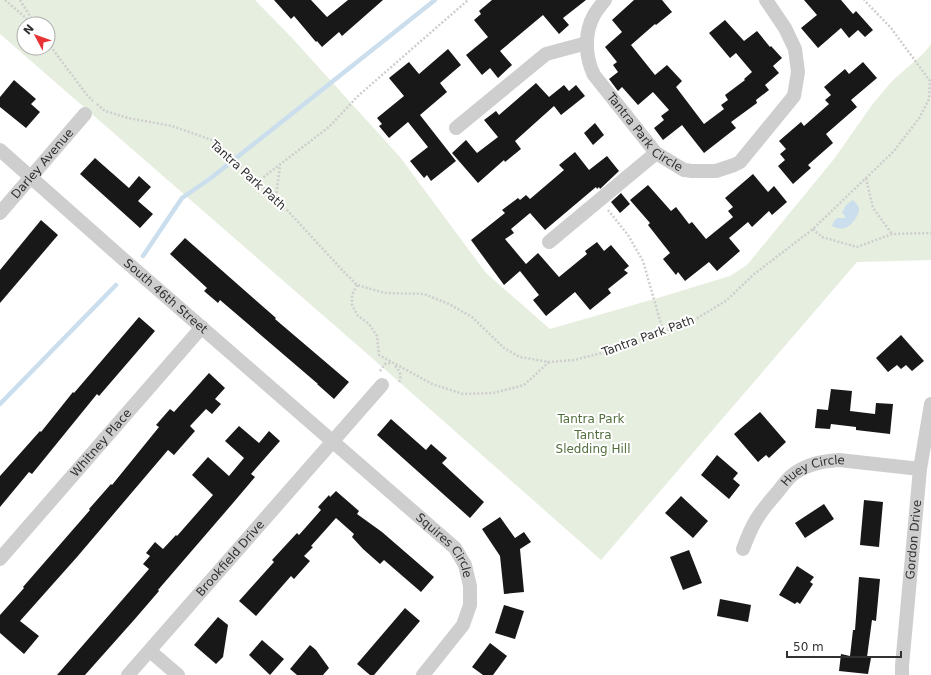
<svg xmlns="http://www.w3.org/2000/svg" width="931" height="675" viewBox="0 0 931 675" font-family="'DejaVu Sans',sans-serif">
<rect width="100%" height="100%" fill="#fff"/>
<path fill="#e6eedf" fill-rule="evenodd" d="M0,0H255L292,38L400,157L486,273L550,329L661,297L730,276L747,265L834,159L872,105L892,81L924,53L931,44V260L857,262L601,560L372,358L0,34ZM24,24H48V48H24Z"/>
<path fill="#cbdeed" d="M853,200C856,203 858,205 859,208C860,215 851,226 845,228C840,229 836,228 832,226L834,221L837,218H845V216L842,213L846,205Z"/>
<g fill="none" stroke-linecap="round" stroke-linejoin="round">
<g stroke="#cbdeed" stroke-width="4.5">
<polyline points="143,256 182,198 211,178 435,0"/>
<polyline points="0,404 116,285"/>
</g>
</g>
<g fill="#181818">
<polygon points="274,0 311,0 327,17 348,0 383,0 342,36 339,32 322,47 317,41 316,42 294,16 291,19"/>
<polygon points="492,0 586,0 563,18 569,25 559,34 543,15 500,51 512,65 498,78 490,68 482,75 466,55 488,37 474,20 481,14 479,11"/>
<polygon points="634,0 662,0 672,12 656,25 655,24 631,45 655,75 667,65 682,81 676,87 704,124 724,109 721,105 728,100 725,95 745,80 744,79 752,72 736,53 730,58 709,33 725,20 744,41 757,31 770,47 771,46 782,58 773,66 779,73 765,85 769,90 756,100 757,103 731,122 736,128 704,153 682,125 663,140 654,128 664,120 661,116 669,110 653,92 638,105 622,87 618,91 609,79 618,72 613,65 617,62 605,47 622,32 612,20"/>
<polygon points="804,0 841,0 853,14 856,11 873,30 865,37 858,30 849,38 841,28 818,48 801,28 817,15"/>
<polygon points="448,49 461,65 440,83 447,92 420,115 456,161 431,181 427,175 424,178 410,161 428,147 408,122 389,138 379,126 382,124 377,118 404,96 389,78 409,62 419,74"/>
<polygon points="863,62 877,78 851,100 857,107 826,134 833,143 808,165 811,168 793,184 778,166 785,160 780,154 786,149 779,141 801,122 804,126 829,104 825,100 831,95 824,87 845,69 849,74"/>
<polygon points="14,80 36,99 31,104 40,112 26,128 0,107 0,97"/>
<polygon points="536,83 549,97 564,85 569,91 576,85 585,96 561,115 554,106 515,141 521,149 505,162 504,160 478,183 452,153 466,140 477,153 498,137 484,120 496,111 499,115"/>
<polygon points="595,123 604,135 593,145 584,133"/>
<polygon points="575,152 589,170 607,156 619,171 600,189 599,187 597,189 596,187 545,230 530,213 511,229 514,233 505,239 526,264 538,253 559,277 587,254 585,251 597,242 604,251 611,245 629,266 624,270 628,273 608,289 611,293 590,310 575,292 546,316 533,300 539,295 520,271 504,285 471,240 505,213 502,210 518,198 520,200 526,195 530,199 564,170 559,165"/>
<polygon points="95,158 129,188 139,176 151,187 138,201 153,214 140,228 80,174"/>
<polygon points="753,174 768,192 774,186 787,202 772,215 769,211 752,227 748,222 729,238 740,251 717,271 709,262 685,281 678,272 676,275 663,259 670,253 648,225 650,223 630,200 648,185 671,211 676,207 689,224 692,222 706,239 733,217 728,211 733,207 725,198"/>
<polygon points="621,193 630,204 620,213 611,202"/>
<polygon points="41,220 58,235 0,303 0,270"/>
<polygon points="185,238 276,318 275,319 349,382 334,399 317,384 318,384 220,300 218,303 204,291 207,288 170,254"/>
<polygon points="139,317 155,331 99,396 97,394 32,474 29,472 0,507 0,476 40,431 41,432 73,392 74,393"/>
<polygon points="901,335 924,361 912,371 906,365 901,369 897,365 888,372 876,358"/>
<polygon points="209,373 225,388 215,399 221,404 212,414 206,409 190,426 195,431 174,455 168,450 77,557 20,621 39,636 24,654 0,633 0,615 24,588 23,587 90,510 89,509 111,484 112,485 159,427 156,425 170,409 174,412"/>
<polygon points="831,389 852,391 850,411 875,414 876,403 893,404 890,434 856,430 856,427 831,424 830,429 815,428 817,409 828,410"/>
<polygon points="760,412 786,442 769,458 766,455 758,462 734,434"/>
<polygon points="391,419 426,450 431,444 447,458 442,463 484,502 470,518 377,435"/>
<polygon points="239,426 259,443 269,431 280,441 251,474 255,477 233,503 158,590 159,591 134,620 85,675 57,675 149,569 143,564 150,556 146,553 155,542 163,549 176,535 177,536 213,495 192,475 208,457 229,476 244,458 225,441"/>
<polygon points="717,455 738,473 733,479 740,485 729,499 701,475"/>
<polygon points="336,491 359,511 357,514 382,532 434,577 421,592 384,560 380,564 363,549 352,537 354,534 336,518 311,546 313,547 304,556 310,561 294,579 291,576 256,616 239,601 274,562 272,560 297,533 299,535 321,510 318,507 329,495 330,497"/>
<polygon points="681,496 708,521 693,538 665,513"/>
<polygon points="864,500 883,502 879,547 860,545"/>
<polygon points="824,504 834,519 805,538 795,523"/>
<polygon points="500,517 515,538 524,532 531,542 520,549 524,592 504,594 500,556 482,529"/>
<polygon points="689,550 702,583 683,590 670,557"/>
<polygon points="797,566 814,577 810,582 813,584 800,604 797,602 795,604 779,595"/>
<polygon points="859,577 880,579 876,621 872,620 867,657 871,658 868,674 839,671 841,654 850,656 853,630 855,630"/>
<polygon points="720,599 751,605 748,622 717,616"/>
<polygon points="504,605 524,611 515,639 495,633"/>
<polygon points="405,608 420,621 374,675 370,675 357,664"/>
<polygon points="218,617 228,625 223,657 216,664 194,645"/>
<polygon points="262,640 284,659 270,675 249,655"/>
<polygon points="490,643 507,656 493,675 483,675 472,667"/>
<polygon points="310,645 316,650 329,668 323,675 297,675 290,669"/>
</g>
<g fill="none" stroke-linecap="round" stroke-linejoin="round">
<g stroke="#cecece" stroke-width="2.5" stroke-dasharray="2 2" stroke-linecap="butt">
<polyline points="5,0 33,24"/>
<polyline points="20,0 35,24"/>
<polyline points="48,43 87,95 93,101"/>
<polyline points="97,104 105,111 128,118 172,126 212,140 257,182 276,198 344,272 357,285 385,293 424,294 449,304 472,317 504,348 520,357 549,362 574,360 606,352 637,342 696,319 727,300 753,275 813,229 894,151 920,117 929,99 930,81 891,28 864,0"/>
<polyline points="866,178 873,208 892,234"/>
<polyline points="257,182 329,127 358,96 468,0"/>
<polyline points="276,197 280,165"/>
<polyline points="608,210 628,235 643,261 663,331"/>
<polyline points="813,229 822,237 857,247 892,234 931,233"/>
<polyline points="357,285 352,295 352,305 358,316 369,324 377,336 379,355 432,384 463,394 493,393 524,385 549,362"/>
<path d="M395,366C401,372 402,377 398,384"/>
<polyline points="380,371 385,364 391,363"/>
</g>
<g stroke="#cecece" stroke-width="14">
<path id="s1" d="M605,0C601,5 597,10 594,15C584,33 585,57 594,75L656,153L684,170L692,171H716L734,165L740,162L794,96L798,72L795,49L785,28L766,0"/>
<polyline points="456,128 546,54 587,43"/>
<path id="s2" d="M0,150L123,259L455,548L465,565L470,586V605L463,625L423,675"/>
<path id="s3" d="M0,213L85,114"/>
<polyline points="549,242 656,153"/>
<path id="s4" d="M743,549C752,524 759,513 776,494C781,488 785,482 790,477C803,465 822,461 839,460L920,469"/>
<path id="s5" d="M0,559L202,327"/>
<polyline points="150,651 178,675"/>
<path id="s6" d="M128,675L382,385"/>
<path id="s7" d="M902,675V666L920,469L931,404"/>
</g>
</g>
<g text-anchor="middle" stroke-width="4" stroke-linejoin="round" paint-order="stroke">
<g font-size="12" fill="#313131" stroke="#fff">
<text dy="4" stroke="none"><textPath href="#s1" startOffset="158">Tantra Park Circle</textPath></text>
<text dy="4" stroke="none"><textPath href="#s3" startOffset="65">Darley Avenue</textPath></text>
<text transform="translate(248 175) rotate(42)" y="4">Tantra Park Path</text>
<text dy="4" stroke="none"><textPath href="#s2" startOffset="221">South 46th Street</textPath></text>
<text transform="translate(648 336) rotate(-20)" y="4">Tantra Park Path</text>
<text dy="4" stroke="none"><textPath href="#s5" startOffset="154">Whitney Place</textPath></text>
<text dy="4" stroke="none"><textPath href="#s4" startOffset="111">Huey Circle</textPath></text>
<text dy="4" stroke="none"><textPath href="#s7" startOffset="136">Gordon Drive</textPath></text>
<text dy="4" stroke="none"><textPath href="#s2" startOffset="596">Squires Circle</textPath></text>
<text dy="4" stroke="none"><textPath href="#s6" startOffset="155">Brookfield Drive</textPath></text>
</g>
<g font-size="12" fill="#516e3d" stroke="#fff">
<text x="591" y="423">Tantra Park</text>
<text x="593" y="439">Tantra<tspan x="593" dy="14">Sledding Hill</tspan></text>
</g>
</g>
<g transform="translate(36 36) rotate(311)"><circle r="19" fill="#ffffff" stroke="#adadad"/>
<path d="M0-3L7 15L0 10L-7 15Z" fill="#e83234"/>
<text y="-6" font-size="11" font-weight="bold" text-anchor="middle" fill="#313131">N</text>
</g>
<path d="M787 651v6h114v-6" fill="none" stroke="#313131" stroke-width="2"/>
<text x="793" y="651" font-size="12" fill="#313131" stroke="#ffffff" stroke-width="3" paint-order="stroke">50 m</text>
</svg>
